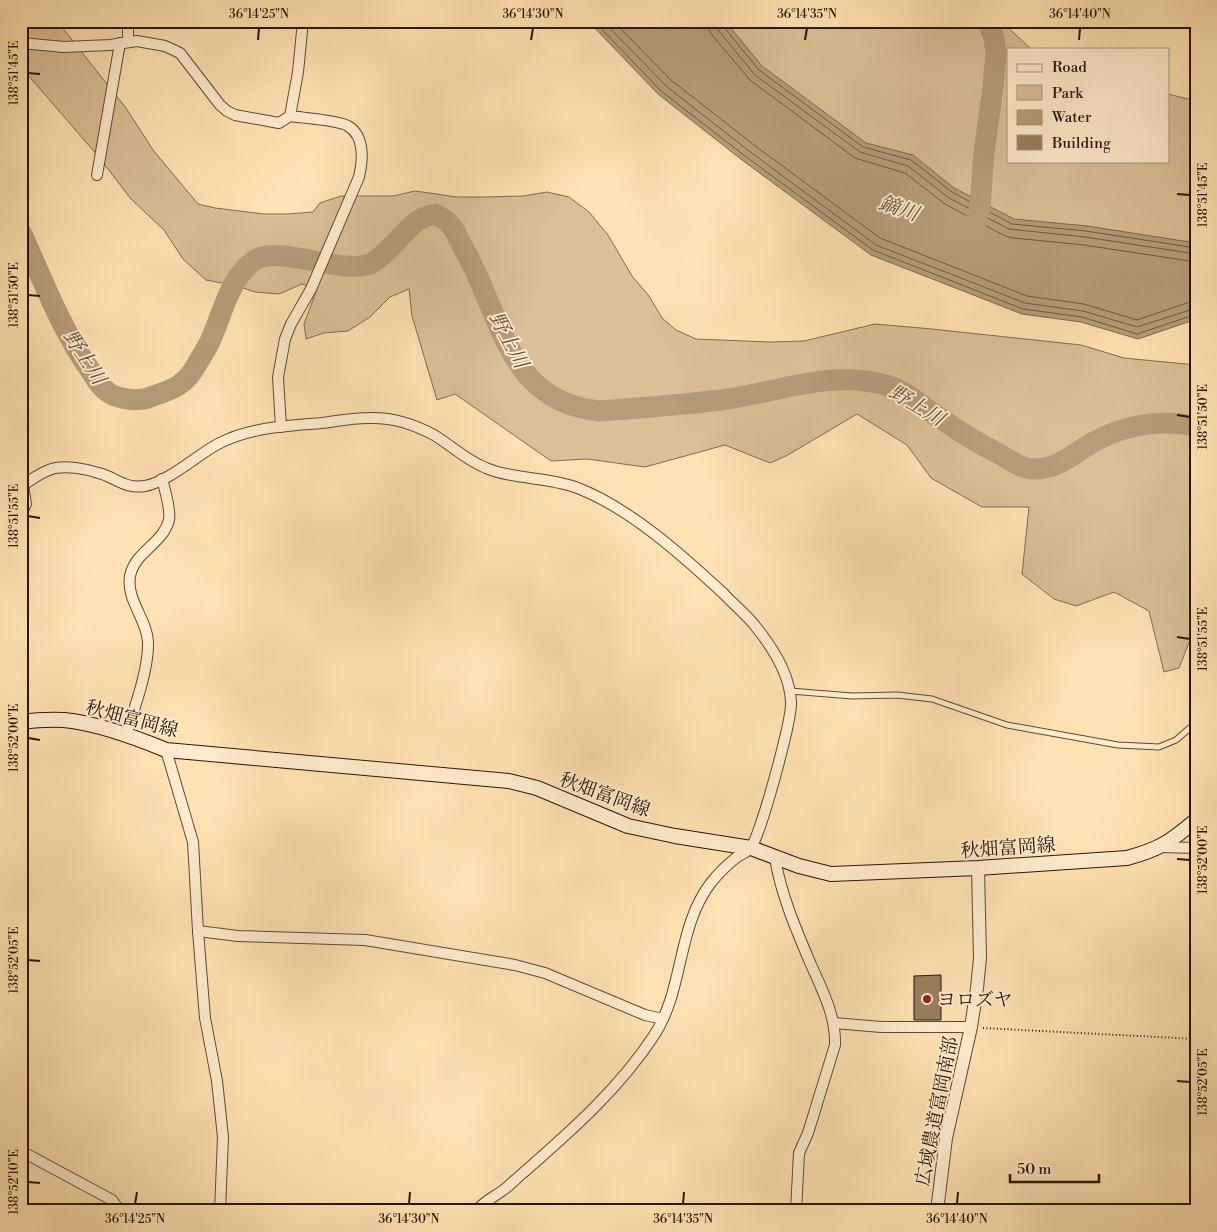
<svg xmlns="http://www.w3.org/2000/svg" width="1217" height="1232" viewBox="0 0 1217 1232" font-family="'Libre Bodoni','Noto Serif JP',serif">
<rect width="100%" height="100%" fill="#ffe2b3"/>
<filter id="stains"><feTurbulence type="fractalNoise" baseFrequency=".004" numOctaves="4"/><feColorMatrix values="0 0 0 0 .2 0 0 0 0 .09 0 0 0 0 .02 0 0 0 .5 -.17"/></filter>
<radialGradient id="worn" r=".72"><stop offset=".6" stop-color="#630" stop-opacity="0"/><stop offset="1" stop-color="#630" stop-opacity=".3"/></radialGradient>
<g fill="#dbbf96" stroke="#836a4e">
<polygon points="21,21 57,21 126,108 153,150 198,204 215,208 264,214 288,214 313,212 320,203 341,196 393,196 415,191 457,197 485,197 523,196 547,192 569,197 589,212 608,235 632,276 649,296 662,318 676,330 696,339 770,342 804,341 875,324 932,329 1081,345 1124,358 1196,365 1196,625 1179,668 1164,672 1149,611 1114,592 1076,606 1054,599 1022,574 1029,507 982,507 931,478 907,445 857,414 786,456 770,463 725,445 645,467 587,459 551,461 455,394 437,400 412,316 409,289 390,297 370,317 348,331 324,333 306,339 304,324 317,289 302,284 279,294 255,292 237,286 206,280 183,259 164,230 131,199 98,156 21,67"/>
<polygon points="678,21 1001,21 1031,49 1008,49 1008,161 1168,161 1168,94 1196,101 1196,315 1097,303"/>
</g>
<polygon fill="#b79c79" stroke="#7f664b" points="588,21 725,21 762,66 866,143 913,155 954,188 1014,219 1087,226 1196,243 1196,323 1194,320 1138,339 1081,322 1022,314 871,255 742,160 658,94"/>
<g fill="none" stroke-linecap="round" stroke-linejoin="round">
<g stroke="#715840" stroke-width="1">
<polyline points="594,21 661,91 745,156 873,250 1023,309 1082,317 1137,334 1191,316 1196,316"/>
<polyline points="603,21 666,86 749,151 876,245 1025,303 1083,311 1137,327 1190,310 1196,310"/>
<polyline points="613,21 671,80 754,145 880,238 1027,296 1084,304 1137,320 1187,303 1196,302"/>
<polyline points="708,21 708,28 712,35 750,80 855,158 905,173 945,204 1005,236 1013,238 1084,245 1196,262"/>
<polyline points="715,21 718,30 755,75 860,152 908,166 949,198 1009,229 1085,237 1196,254"/>
<polyline points="721,21 723,26 759,70 863,147 911,160 952,192 1012,224 1086,231 1196,248"/>
</g>
<g stroke="#b79c79" stroke-width="21">
<polyline points="974,226 980,208 984,152 993,87 996,53 994,38 988,21"/>
<path d="M21,232C42,278 61,329 90,370C95,378 101,388 109,393C116,398 134,401 142,399C146,399 150,397 153,396C175,389 186,384 197,364C202,355 208,347 212,337C223,311 229,281 252,262C276,243 335,273 367,265C372,264 376,260 380,257C399,243 410,218 435,214C456,225 454,232 465,251C503,318 507,402 600,411C641,408 681,405 721,400C777,393 833,368 889,386C908,392 923,407 940,418C959,432 980,444 1001,455C1011,461 1021,468 1032,469C1056,470 1072,455 1090,444C1122,425 1159,419 1196,426"/>
</g>
</g>
<polygon fill="#997f60" stroke="#2b1407" points="941,975 941,1020 914,1020 914,976"/>
<g fill="none" stroke-linecap="round" stroke-linejoin="round">
<g stroke="#604832" stroke-width="7">
<polyline id="service" points="790,691 852,696 897,695 932,699 1007,725 1118,745 1159,747 1176,740 1191,727 1196,726"/>
</g>
<g stroke="#604832" stroke-width="12">
<g id="minor">
<polyline points="128,21 128,41"/>
<path d="M21,43L64,47L110,45L137,41L165,46L180,53L220,105L227,111L235,115L279,123L290,116C303,118 338,120 348,126C365,136 363,161 359,177L311,289L291,324L285,339L278,377L281,427"/>
<polyline points="290,116 298,72 303,21"/>
<polyline points="97,175 120,43"/>
<path d="M23,485C31,480 40,473 49,470C63,464 88,469 102,474C117,479 126,489 145,486C168,482 197,455 218,444C249,427 288,426 322,423C337,421 353,418 368,418C391,417 414,424 434,435C452,446 466,460 486,468C511,479 547,477 575,487C629,507 683,556 724,594C734,605 747,615 756,627C773,648 790,674 791,702C792,720 760,838 750,849C746,853 741,854 737,857C728,864 717,875 710,884C677,928 684,988 655,1034C620,1088 571,1131 523,1173C517,1178 512,1183 506,1188C496,1196 484,1201 476,1211"/>
<polyline points="21,515 26,504 23,485"/>
<path d="M126,735C134,709 149,669 148,642C147,619 126,600 130,576C135,551 163,544 169,520C171,510 165,490 162,479"/>
<polyline points="166,750 193,842 198,931 205,1018 217,1081 223,1137 220,1211"/>
<polyline points="1160,847 1196,848"/>
<path d="M775,858C781,894 795,927 809,960C821,988 836,1014 835,1045L808,1133L799,1153L796,1211"/>
<polyline points="198,931 238,936 365,940 515,965 545,973 645,1015 663,1019"/>
<polyline points="834,1023 881,1027 971,1027"/>
<polyline points="21,1151 112,1200 120,1211"/>
</g>
</g>
<g stroke="#604832" stroke-width="14">
<polyline id="tertiary" points="937,1211 946,1138 971,1027 977,988 980,958 978,868"/>
</g>
<g stroke="#2b1407" stroke-width="16">
<path id="secondary" d="M21,722C36,720 50,719 64,720C95,723 137,738 166,750L509,781L537,788L628,826L675,836L751,848L799,866L831,874L978,868L1127,858C1160,849 1170,842 1196,820"/>
</g>
<polyline stroke="#2b1407" stroke-width="2" stroke-dasharray="1 2.5" stroke-linecap="butt" points="983,1028 1196,1039"/>
<use href="#service" stroke="#ffecce" stroke-width="5"/>
<use href="#minor" stroke="#ffecce" stroke-width="10"/>
<use href="#tertiary" stroke="#ffecce" stroke-width="12"/>
<use href="#secondary" stroke="#ffecce" stroke-width="14"/>
</g>
<path fill="none" stroke="#2b1407" stroke-width="2" d="M258,40L259,28M531,40L533,28M805,40L807,28M1079,40L1080,28M28,73L40,74M1177,194L1190,195M28,295L40,296M1177,415L1190,417M28,516L40,518M1177,637L1190,639M28,738L40,740M1177,859L1190,860M28,960L40,961M1177,1081L1190,1082M28,1182L40,1183M135,1204L137,1192M409,1204L410,1192M683,1204L684,1192M957,1204L958,1192"/>
<circle fill="#8f2418" stroke="#ffecce" stroke-width="2" cx="927" cy="999" r="5"/>
<g text-anchor="middle" stroke-width="4" stroke-linejoin="round" paint-order="stroke">
<g font-size="19" fill="#2b1407" stroke="#ffecce">
<text transform="translate(132 718) rotate(15)" y="7">秋畑富岡線</text>
<text transform="translate(605 794) rotate(20)" y="7">秋畑富岡線</text>
<text transform="translate(1008 847) rotate(-4)" y="7">秋畑富岡線</text>
<text transform="translate(936 1111) rotate(-79)" y="7">広域農道富岡南部</text>
</g>
<g font-size="19" fill="#2b1407" stroke="#ffecce" text-anchor="start">
<text x="937" y="1006">ヨロズヤ</text>
</g>
<g font-size="20" font-style="italic" fill="#634a35" stroke="#ffecce">
<text transform="translate(899 208) rotate(19)" y="7">鏑川</text>
<text transform="translate(509 340) rotate(62)" y="7">野上川</text>
<text transform="translate(85 357) rotate(57)" y="7">野上川</text>
<text transform="translate(917 405) rotate(31)" y="7">野上川</text>
</g>
</g>
<rect width="1217" height="1232" fill="none" stroke="#ffe2b3" stroke-width="55"/>
<rect x="1007" y="48" width="162" height="115" fill="#ffecce" stroke="#aa967e"/>
<rect x="1017" y="64" width="25" height="8" fill="#ffecce" stroke="#aa967e"/>
<text x="1052" y="72" font-size="15" fill="#2b1407">Road</text>
<rect x="1017" y="85" width="25" height="15" fill="#dbbf96" stroke="#aa967e"/>
<text x="1052" y="98" font-size="15" fill="#2b1407">Park</text>
<rect x="1017" y="110" width="25" height="15" fill="#b79c79" stroke="#aa967e"/>
<text x="1052" y="122" font-size="15" fill="#2b1407">Water</text>
<rect x="1017" y="135" width="25" height="15" fill="#997f60" stroke="#aa967e"/>
<text x="1052" y="148" font-size="15" fill="#2b1407">Building</text>
<path d="M1010 1174v8h89v-8" fill="none" stroke="#2b1407" stroke-width="2.5"/>
<text x="1017" y="1174" font-size="15" fill="#2b1407" stroke="#ffecce" stroke-width="4" paint-order="stroke">50 m</text>
<rect x="28" y="28" width="1162" height="1176" fill="none" stroke="#2b1407" stroke-width="2"/>
<g font-size="12" text-anchor="middle" fill="#2b1407">
<text x="259" y="18">36°14'25"N</text>
<text x="533" y="18">36°14'30"N</text>
<text x="807" y="18">36°14'35"N</text>
<text x="1080" y="18">36°14'40"N</text>
<text transform="translate(14 73) rotate(-90)" y="4">138°51'45"E</text>
<text transform="translate(1203 195) rotate(-90)" y="4">138°51'45"E</text>
<text transform="translate(14 295) rotate(-90)" y="4">138°51'50"E</text>
<text transform="translate(1203 417) rotate(-90)" y="4">138°51'50"E</text>
<text transform="translate(14 516) rotate(-90)" y="4">138°51'55"E</text>
<text transform="translate(1203 639) rotate(-90)" y="4">138°51'55"E</text>
<text transform="translate(14 738) rotate(-90)" y="4">138°52'00"E</text>
<text transform="translate(1203 860) rotate(-90)" y="4">138°52'00"E</text>
<text transform="translate(14 960) rotate(-90)" y="4">138°52'05"E</text>
<text transform="translate(1203 1082) rotate(-90)" y="4">138°52'05"E</text>
<text transform="translate(14 1182) rotate(-90)" y="4">138°52'10"E</text>
<text x="135" y="1223">36°14'25"N</text>
<text x="409" y="1223">36°14'30"N</text>
<text x="683" y="1223">36°14'35"N</text>
<text x="957" y="1223">36°14'40"N</text>
</g>
<rect width="100%" height="100%" filter="url(#stains)"/>
<rect width="100%" height="100%" fill="url(#worn)"/>
</svg>
